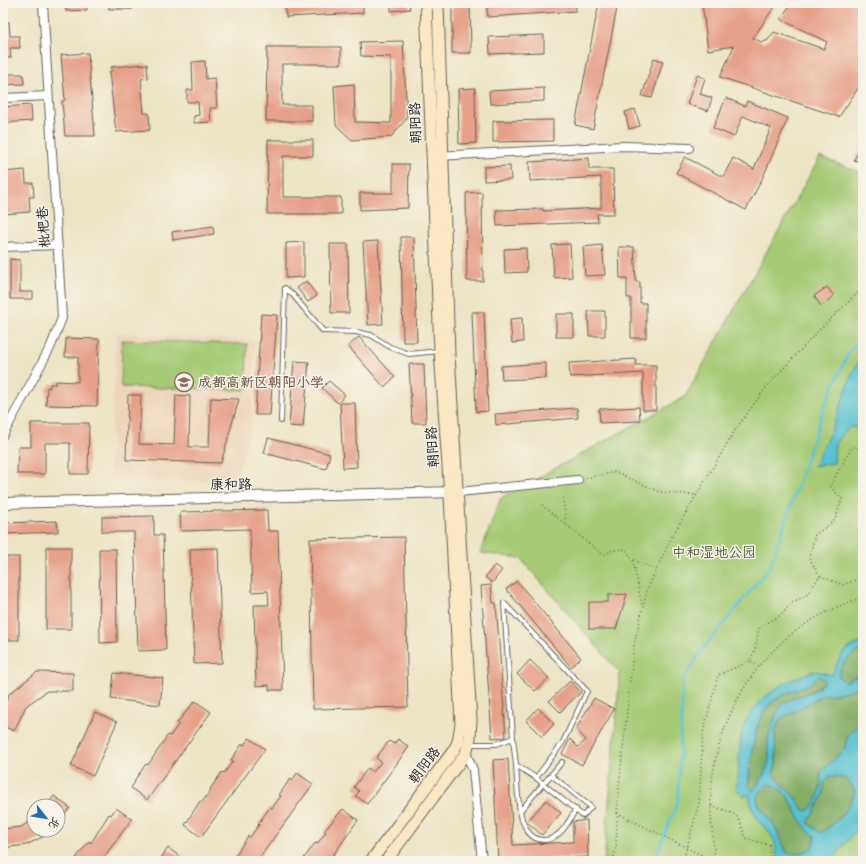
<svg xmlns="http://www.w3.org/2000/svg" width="866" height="864" viewBox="0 0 866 864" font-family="Caveat,'LXGW WenKai TC',sans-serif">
<rect width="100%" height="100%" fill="#f7f3e8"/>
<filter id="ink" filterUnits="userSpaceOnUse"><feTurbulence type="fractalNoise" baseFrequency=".025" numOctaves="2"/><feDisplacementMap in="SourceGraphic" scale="8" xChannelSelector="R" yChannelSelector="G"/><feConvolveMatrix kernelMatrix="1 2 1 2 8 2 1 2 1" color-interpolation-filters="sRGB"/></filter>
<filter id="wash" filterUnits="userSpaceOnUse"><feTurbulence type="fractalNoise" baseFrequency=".012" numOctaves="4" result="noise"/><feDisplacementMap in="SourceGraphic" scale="16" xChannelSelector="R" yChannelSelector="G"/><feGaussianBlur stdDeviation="0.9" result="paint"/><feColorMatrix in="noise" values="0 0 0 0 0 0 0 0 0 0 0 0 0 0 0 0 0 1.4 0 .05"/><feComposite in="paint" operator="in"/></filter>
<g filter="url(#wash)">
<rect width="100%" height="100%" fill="#ede4c5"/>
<polygon fill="#eed6bb" points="117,333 255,341 252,423 235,481 109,481"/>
<g fill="#a6ca74" stroke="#617348">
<polygon points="820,157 863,173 863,861 604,861 620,673 520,558 480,553 501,498 685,397"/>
<polygon points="122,340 247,344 246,390 121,387"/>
</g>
<g fill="#84ae66" stroke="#506541">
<path d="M858,650L863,651V673L845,682L839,677C839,664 848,658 858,650Z"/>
<path d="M818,676L825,680C813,697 788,695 778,712C774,719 768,735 768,744C767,749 770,754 769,759C767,772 760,781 753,791L748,786C752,760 752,712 778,698C792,690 808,688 818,676Z"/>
<path d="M863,686V719L848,736L844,750L821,772C821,786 820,805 806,811C800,807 800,805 796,799C790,790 779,784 773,773L776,764L775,732L779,720L823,695L836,694Z"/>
<path d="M830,776C845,778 848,777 855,792C850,810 836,823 821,833L808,823L823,795L824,783Z"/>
<path d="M768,784C789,787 794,813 806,828C808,831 812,834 815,836C816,851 799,855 787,853C782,843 778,831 772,822C761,805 747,801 768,784Z"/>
</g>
<g fill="#56c1d1" stroke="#396e76" fill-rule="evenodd">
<polygon points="863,354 863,426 861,428 849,427 835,444 834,463 814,466 831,431 852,374"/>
<path d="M861,643L863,644V651H858C848,658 839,664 839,677L845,682L863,673V686L836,694L823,695L779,720L775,732L776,764L773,773C779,784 789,789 796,799C800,804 800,807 806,811C820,805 821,786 821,772L844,750L848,736L863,719V825L847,841L832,861H781L777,859L775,842L768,830L759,822L751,806L749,795L743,796L736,789C740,771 738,755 741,738C745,709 774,686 799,677C803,675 809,672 814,671C819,671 826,674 832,675C838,660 843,647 861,643ZM818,676L825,680C814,697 796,693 783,704C777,709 768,735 768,744C767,749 770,754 769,759C767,771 760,782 753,791L748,786C752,760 752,712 778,698C792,690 808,688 818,676ZM830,776C845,778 848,777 855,792C850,809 836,824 821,833L808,823L823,795L824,783ZM768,784C790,787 794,813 806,828C808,831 812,834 815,836C817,851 799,855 787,853C782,843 778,831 772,822C761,806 747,801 768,784Z"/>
</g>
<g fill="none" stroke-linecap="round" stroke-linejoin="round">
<polyline stroke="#56c1d1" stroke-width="2.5" points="651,861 656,856 678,801 683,681 702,650 770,567 825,405 848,354 863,333"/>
</g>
<g id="blocks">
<g fill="#e7a189">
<polygon points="65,3 87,3 87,10 66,11"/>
<rect x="109" y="3" width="23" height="6"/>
<polygon points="285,3 363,3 363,13 286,17"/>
<polygon points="391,3 409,3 410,9 391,11"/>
<polygon points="452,3 470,3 471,53 452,53"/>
<polygon points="486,3 575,3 576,11 488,17"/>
<polygon points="599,3 618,3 593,129 575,125"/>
<polygon points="702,3 777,3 753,38 763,43 765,41 767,41 774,32 824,49 827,42 780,19 792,3 863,3 863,81 839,117 720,77 734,46 708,50"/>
<polygon points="9,22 10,36 19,36 20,48 10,48 11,58 3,58 3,23"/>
<polygon points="544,35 544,52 490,54 489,37"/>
<polygon points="403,41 407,118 391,137 352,140 336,125 334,86 354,84 355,122 391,123 391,57 361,56 360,42"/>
<polygon points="267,47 341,47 341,64 282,64 282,105 312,105 312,121 266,121"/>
<polygon points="88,53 95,136 65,136 62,101 65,100 61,55"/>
<polygon points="654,58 663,61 652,98 642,96"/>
<polygon points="205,61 206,79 215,78 217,108 210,108 211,122 194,123 194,116 199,115 198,102 187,102 187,90 193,90 192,62"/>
<polygon points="147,64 148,78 141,79 144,113 149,113 150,130 116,132 109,72 111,72 111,67"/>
<polygon points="3,74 23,74 24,84 3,85"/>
<polygon points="697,75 705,78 700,94 712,98 708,111 687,104"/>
<polygon points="475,88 476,143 459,144 458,89"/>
<polygon points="544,88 544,101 490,104 489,91"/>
<polygon points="726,98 745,106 747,101 788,118 764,175 746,210 676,173 685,157 723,177 733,158 754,169 771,128 743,116 734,137 713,128"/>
<polygon points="31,105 32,121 3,123 3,107"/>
<polygon points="635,109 640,126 629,129 625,112"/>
<polygon points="553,120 553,141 493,142 493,121"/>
<polygon points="268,140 313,140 313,156 283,156 283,197 341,197 341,214 267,214"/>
<polygon points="863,142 863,163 854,160"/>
<polygon points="589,158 589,169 613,169 614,214 597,214 598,222 497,226 496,210 543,209 543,211 601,208 601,177 530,181 529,162"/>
<polygon points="393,164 409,164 408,208 360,210 360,193 393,193"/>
<polygon points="510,166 511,180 484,181 484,167"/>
<polygon points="25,170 26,183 33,183 34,197 29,197 30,212 3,214 3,172"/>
<polygon points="482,192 483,281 467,281 466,193"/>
<polygon points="213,226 214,234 173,240 172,232"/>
<polygon points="401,237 414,237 417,342 403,342"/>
<polygon points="378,241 383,324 368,325 363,242"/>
<polygon points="304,242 304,277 286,278 286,243"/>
<polygon points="330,244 348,244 349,313 331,313"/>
<polygon points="570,244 572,277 554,278 552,245"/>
<polygon points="602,245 605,275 585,276 583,247"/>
<polygon points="619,247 634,247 636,282 640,282 640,303 646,303 646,338 631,338 631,298 627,298 627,278 620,278"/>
<polygon points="526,248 527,272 505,273 504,249"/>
<polygon points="10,259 20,260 20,292 33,292 33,299 10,299"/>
<polygon points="306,281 317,296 308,302 297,288"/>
<polygon points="827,287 834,296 821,306 814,296"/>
<polygon points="588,311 605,311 605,336 589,336"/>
<polygon points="472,312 484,312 488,411 476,412"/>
<polygon points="261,314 277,315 270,415 255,415"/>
<rect x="556" y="314" width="18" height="23"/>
<polygon points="522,318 523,342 512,343 510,319"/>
<polygon points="359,337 395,377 384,387 348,346"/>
<polygon points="66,338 99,339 97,406 46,405 47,387 50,388 50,384 56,384 56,381 78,382 78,357 65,357"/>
<polygon points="636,359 636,365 656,365 656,410 643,410 643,373 570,377 569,363"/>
<polygon points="294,361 309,362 303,427 289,426"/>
<polygon points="546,363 546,378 502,380 501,366"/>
<polygon points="409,364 424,364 426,423 412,423"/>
<polygon points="329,381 345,395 338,403 322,388"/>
<polygon points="128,395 141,395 139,444 174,445 176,395 190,396 189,447 209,447 211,398 239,399 221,463 126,460"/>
<polygon points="340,403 355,403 357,467 343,468"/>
<polygon points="639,407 640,421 600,423 599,409"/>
<polygon points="577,408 578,418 496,425 495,414"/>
<polygon points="31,423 89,423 88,474 70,474 70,443 45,443 45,474 17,474 18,447 31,447"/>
<polygon points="268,438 330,454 326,469 264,453"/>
<polygon points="267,510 268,531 278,531 283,690 269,690 269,685 256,686 254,605 269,605 268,591 252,592 250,529 181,531 180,512"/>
<polygon points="154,516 154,535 163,535 166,650 138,651 134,532 102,532 102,517"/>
<polygon points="57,521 58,532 3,534 3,523"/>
<polygon points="404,537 408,707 313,709 310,539"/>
<rect x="46" y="547" width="25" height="82"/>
<polygon points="218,548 222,663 194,664 190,549"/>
<polygon points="99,549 116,549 117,642 100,643"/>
<rect x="3" y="557" width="16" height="83"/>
<polygon points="495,565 502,570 492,583 485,577"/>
<polygon points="517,581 581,658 571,667 506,589"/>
<polygon points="491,585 493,603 496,603 506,737 492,738 481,586"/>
<polygon points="627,594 616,629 589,629 589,602 608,602 608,595"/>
<polygon points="530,660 549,678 535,691 517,674"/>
<polygon points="37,672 73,673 73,691 47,691 26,706 14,731 3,726 3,707 9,694"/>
<polygon points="114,673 163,678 160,705 111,699"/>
<polygon points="570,681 581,692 560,712 549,701"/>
<polygon points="594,698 614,709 582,765 562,754 570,739 578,747 586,740 576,729"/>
<polygon points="195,701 211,712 147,800 131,788 135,782 134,781 146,764 148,765 168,735 170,736 179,724 177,723"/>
<polygon points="538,708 554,724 542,737 526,721"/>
<polygon points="95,712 117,722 93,776 71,766"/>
<polygon points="249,738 265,749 201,837 185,825 200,801 202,802 211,790 210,789 222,772 224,773 233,761 231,760 242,744 244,745"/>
<polygon points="398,739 409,747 367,804 356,796 359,791 354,787 368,768 373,772 381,762 376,758 389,741 394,744"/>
<polygon points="508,759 513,845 573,842 573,822 587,820 588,857 498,861 493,760"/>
<polygon points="297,773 313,784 257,861 232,861 248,836 250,837 259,825 258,824 270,807 272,808 281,796 279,795 290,779 292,781"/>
<polygon points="54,796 70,808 58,823 58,806 46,806"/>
<polygon points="546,800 561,813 542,835 527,822"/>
<polygon points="116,808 132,819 101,861 81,861 76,858 89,841 91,843 109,814 111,815"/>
<polygon points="343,809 358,820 329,861 302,861 315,843 317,844 326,832 324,831"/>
<polygon points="34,819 34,830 57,830 26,845 3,848 3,829 21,827"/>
<polygon points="168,848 186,861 159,861"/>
</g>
</g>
</g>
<g filter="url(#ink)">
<use href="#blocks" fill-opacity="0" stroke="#656257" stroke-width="1"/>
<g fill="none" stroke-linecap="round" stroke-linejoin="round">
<g stroke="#656257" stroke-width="6">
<g id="service">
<polyline points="281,421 285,288 293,295 323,331 356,332 371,335 390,347 409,354 439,351"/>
<polyline points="469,744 496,744 513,738 504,603 587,691 563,742 536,778 516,765 513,738"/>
<path d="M516,765C518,786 515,840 544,840C560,840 569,821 576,809"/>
<polyline points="536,778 583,816 591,807 551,775"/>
<polyline points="520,811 562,762"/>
</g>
</g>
<g stroke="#656257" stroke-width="10">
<g id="minor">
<polyline points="3,98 48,96"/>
<polyline points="438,156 623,146 689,148"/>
<polyline points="3,247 57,245"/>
<polyline points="3,435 51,346 62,318 43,3"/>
<polyline points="459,492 578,480"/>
<polyline points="466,753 473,770 482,861"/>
</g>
</g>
<g stroke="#656257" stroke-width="12">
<polyline id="tertiary" points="3,503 457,492"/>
</g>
<g stroke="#656257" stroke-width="13">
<g id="secondary">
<polyline points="371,861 454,750 458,742 461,724 450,495 440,351 426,3"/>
<polyline points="386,861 466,753 470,738 471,720 449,355 438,3"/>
</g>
</g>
<g stroke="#656257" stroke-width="1.5" stroke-dasharray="1 3" stroke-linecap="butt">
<polyline points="586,478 615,472 660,492 696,495"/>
<polyline points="563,498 566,525"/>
<polyline points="542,505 603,555 613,550 625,549 633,560 642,606"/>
<polyline points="634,560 656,570"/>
<polyline points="820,576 809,558 815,535 835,520 842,499 830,486 852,447 863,449"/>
<polyline points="759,666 750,661 755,650 759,627 781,615 792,602 806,596 820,576 843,585 863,577"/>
<path d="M711,806C735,813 739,812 745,838L770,845L769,861"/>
<polyline points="617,813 629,819"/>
<polyline points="693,851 715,861"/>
<polyline points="613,861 616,847 618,796 634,645 647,590 671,538 703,484 734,432 767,386 824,325 863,288"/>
<polyline points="686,861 684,858 699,803 703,733 718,675 750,661"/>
<path d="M715,861C713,839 710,816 711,794C714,731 747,664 800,628C819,614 841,605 863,597"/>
</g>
<use href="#service" stroke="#fff" stroke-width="4"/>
<use href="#minor" stroke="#fff" stroke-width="8"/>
<use href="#tertiary" stroke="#fff" stroke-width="10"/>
<use href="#secondary" stroke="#fae7c3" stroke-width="11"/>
<polyline stroke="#656257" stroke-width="1.5" stroke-dasharray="1 3" stroke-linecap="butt" points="629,819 693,851"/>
</g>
</g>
<defs>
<g id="school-ring" transform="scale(1)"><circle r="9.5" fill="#f7f3e8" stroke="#8d6e63" stroke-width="1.5"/><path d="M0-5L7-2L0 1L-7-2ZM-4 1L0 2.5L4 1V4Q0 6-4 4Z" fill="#8d6e63"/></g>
</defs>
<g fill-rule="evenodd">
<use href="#school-ring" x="184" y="382"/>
</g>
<g text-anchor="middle" stroke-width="3" stroke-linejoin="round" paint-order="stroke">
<g font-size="14" fill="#1c1c1c" stroke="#f7f3e8">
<text transform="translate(415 123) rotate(-92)" y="5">朝阳路</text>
<text transform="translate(43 227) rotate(-94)" y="5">枇杷巷</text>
<text transform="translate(432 447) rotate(-94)" y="5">朝阳路</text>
<text transform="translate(231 484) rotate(-1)" y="5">康和路</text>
<text transform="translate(424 765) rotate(-53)" y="5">朝阳路</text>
</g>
<g font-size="14" font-weight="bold" fill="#785e54" stroke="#f7f3e8" text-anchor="start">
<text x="198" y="387">成都高新区朝阳小学</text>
</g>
<g font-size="14" fill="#4c593b" stroke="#f7f3e8">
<text x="714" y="557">中和湿地公园</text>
</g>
</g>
<rect width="866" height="864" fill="none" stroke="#f7f3e8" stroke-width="16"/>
<g transform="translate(46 818) rotate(121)"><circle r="19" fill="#f7f3e8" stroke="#9f9d96"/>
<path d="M0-3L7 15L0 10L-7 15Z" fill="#1f6fb2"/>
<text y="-6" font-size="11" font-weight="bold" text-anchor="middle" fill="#1c1c1c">北</text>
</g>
</svg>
